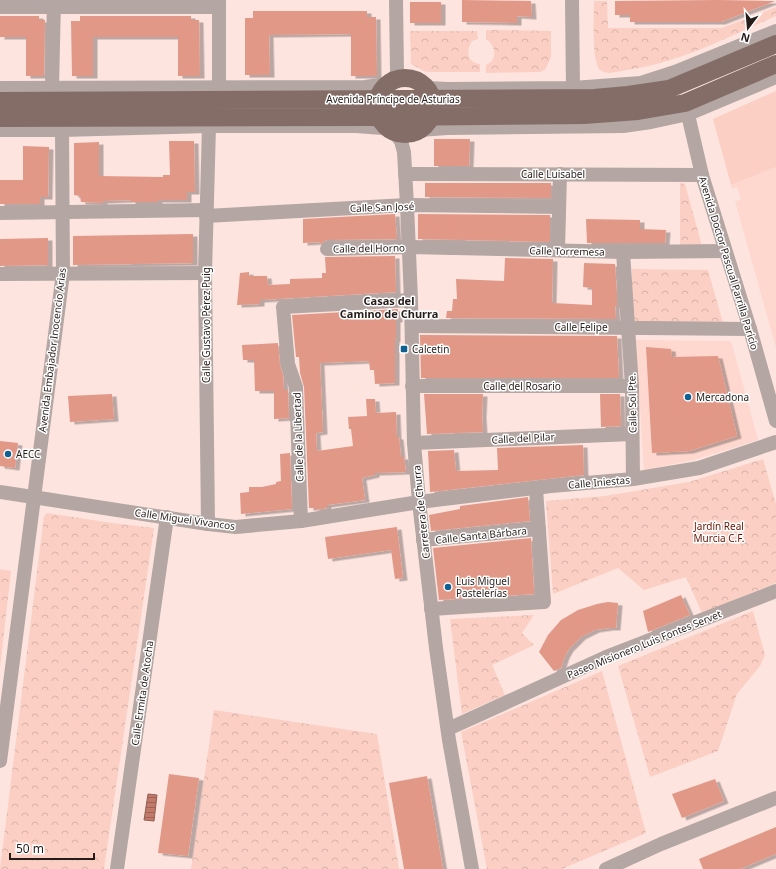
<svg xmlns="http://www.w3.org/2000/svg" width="776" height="869" viewBox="0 0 776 869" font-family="'Noto Sans',sans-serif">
<defs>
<pattern id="forest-crowns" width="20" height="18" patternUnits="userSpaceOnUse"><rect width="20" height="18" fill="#fccfc4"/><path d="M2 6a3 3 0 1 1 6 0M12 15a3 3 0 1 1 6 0" fill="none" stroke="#d8b1a8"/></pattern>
<pattern id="water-rules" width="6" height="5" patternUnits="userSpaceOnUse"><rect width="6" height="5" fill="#c17a6a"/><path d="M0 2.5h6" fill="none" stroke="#9d6356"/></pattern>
<filter id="shadow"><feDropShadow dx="4.5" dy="2.5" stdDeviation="0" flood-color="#0004"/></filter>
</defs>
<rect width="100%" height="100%" fill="#fde4df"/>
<g fill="#fed7ce">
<polygon points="776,167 776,348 735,201 741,200 737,187 732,189 731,185"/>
<polygon points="636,340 731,341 758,440 694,460 644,470"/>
</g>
<polygon fill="#fccfc4" points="776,91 776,167 731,185 713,119"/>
<g fill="url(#forest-crowns)">
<path d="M594,1H607L608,28H722L776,7V16C728,37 679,63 627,70C619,71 607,76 600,70C591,60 594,15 594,1Z"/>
<path d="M486,30L551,31V57L545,70L540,72L486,73V65C498,60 496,45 486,39Z"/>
<path d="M410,31H477L478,39L472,41C466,50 467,63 480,64V72H426L411,64Z"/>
<polygon points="680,183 685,184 702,246 680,246"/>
<polygon points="632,269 708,270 723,323 630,322"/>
<polygon points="763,459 776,504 776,583 702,613 686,577 644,590 618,568 553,594 546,501 605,496 689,482"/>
<polygon points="47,513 112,523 154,528 104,869 0,869 44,516"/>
<polygon points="0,569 11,571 0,668"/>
<polygon points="753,611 765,655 760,666 737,694 718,751 650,777 618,666"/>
<polygon points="534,615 522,633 534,645 492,665 505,695 462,714 450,619"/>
<polygon points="602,671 646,833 562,869 487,869 461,732"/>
<polygon points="214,710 377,734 399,869 191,869"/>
</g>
<polygon fill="url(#water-rules)" stroke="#925e52" points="148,794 157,795 154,821 144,820"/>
<g fill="#e19887" filter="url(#shadow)">
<polygon points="462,0 531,1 532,17 517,16 517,23 462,22"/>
<polygon points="718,0 775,1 721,22 630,22 630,15 615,15 615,1"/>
<rect x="410" y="2" width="31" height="21"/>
<polygon points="253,11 367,11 367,17 376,17 377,76 351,76 351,34 269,35 270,75 245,75 245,18 253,18"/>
<polygon points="0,16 39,16 39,20 45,20 44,76 26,76 26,37 0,37"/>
<polygon points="80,16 191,16 191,20 199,20 200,76 178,76 178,37 93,37 93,76 72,76 71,21 80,21"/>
<polygon points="434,139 470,139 469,166 434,166"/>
<polygon points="169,141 194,141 195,192 187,192 187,200 158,200 158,202 131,202 131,200 103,201 103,203 81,202 80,196 74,195 74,143 99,142 99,176 163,177 163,175 170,175"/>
<polygon points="23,146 49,147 48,197 40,197 40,204 0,204 0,180 23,180"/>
<polygon points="425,183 551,183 551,198 425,197"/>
<polygon points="395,214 397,239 327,240 323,242 320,245 320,242 303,243 303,219"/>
<polygon points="418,214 550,215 550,242 418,239"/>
<polygon points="586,219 640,220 640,229 666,230 665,243 587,243"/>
<polygon points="193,234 193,263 73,265 73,236"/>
<polygon points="48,238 48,265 0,266 0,239"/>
<polygon points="395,256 396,292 260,300 260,304 237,305 240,273 249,272 249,276 267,276 268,285 290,284 290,279 322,278 322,273 326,273 325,257"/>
<polygon points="505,258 553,259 552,303 592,305 592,288 583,287 584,263 615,264 617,295 617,306 615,306 616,319 446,318 447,311 452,311 453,299 457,299 456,279 504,281"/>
<polygon points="398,309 398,320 396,320 396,339 395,340 395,383 375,384 374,370 370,370 369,361 320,363 323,432 316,433 317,451 353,446 351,429 349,429 348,417 367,416 366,399 375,399 376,413 396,412 397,437 399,437 401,457 404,457 406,472 375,473 375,475 362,478 365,500 327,505 327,508 315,510 315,508 309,508 304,387 300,373 299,357 296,357 292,315"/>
<polygon points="420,335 617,336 619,378 421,378"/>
<polygon points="278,343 280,365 283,375 284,390 288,390 289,418 274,419 274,391 255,391 254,360 243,360 242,345"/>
<polygon points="646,347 671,349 672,357 718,356 737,436 689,451 652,453"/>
<polygon points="112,394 114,419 70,422 68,396"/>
<polygon points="424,394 483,394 482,415 483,432 427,434"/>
<polygon points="600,394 620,394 621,426 601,427"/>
<polygon points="0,441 18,443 15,468 0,466"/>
<polygon points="583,445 584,475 430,492 428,451 454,450 456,471 498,470 497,448"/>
<polygon points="290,453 292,509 241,514 240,493 249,492 249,487 262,487 276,484 276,482 281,481 280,454"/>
<polygon points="528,497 530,521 431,531 429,515 460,509 460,506"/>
<polygon points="397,527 403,578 395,579 391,550 328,559 325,537"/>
<polygon points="531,538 534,594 439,600 433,548"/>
<polygon points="681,595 690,615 648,632 643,611"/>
<polygon points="608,602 618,603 616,628 609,628 595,630 581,637 569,649 565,656 561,668 554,671 539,652 548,635 561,620 578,610 597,604"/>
<polygon points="169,774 199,778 188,856 158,853"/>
<polygon points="427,776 443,869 404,869 389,783"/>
<polygon points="715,779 724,801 682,818 672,794"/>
<polygon points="776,827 776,854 740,869 703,869 699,859"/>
</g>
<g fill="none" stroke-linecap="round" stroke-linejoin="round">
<g stroke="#b3a6a3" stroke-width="14">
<polyline points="219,0 219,87"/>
<polyline points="572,1 573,88"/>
<polyline points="0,7 219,7"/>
<polyline points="395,79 397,72 396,0"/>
<polyline points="0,88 365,87 387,84"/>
<polyline points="52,88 54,0"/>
<polyline points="427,88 448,89 573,88 641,83 675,72 776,31"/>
<polyline points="686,106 702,175 750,329 776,421"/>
<polyline points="0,130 62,130 209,126 356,126 383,128 392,131"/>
<polyline points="419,130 447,128 623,126 651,122 688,114 776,77"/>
<polyline points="394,132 401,141 404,152 407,205 411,300 414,443 419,502 436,648 449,740 472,869"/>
<polyline points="405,174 702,175"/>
<polyline points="0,213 207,210"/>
<polyline points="206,216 407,205 559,207"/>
<polyline points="327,249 410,247 623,252 725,251"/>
<polyline points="558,250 560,174"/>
<polyline points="623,252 632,386 633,479"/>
<polyline points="0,274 205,273"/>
<polyline points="412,326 750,329"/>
<polyline points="412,386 632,386"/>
<polyline points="414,443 632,434"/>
<polyline points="0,492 208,524 236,527 301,521 419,502 551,486 633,479 699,468 776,442"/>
<polyline points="301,521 296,387 288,364 283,307 411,300"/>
<polyline points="208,524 205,273 209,126"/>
<polyline points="423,540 539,529"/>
<polyline points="431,609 544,602 536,489"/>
<polyline points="448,729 606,657 776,591"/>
<polyline points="0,761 63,273 62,130"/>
<polyline points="117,869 167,517"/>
<polyline points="606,869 661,844 776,798"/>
</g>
<g stroke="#846d67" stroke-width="18">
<circle cx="405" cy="106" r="28"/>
<polyline points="0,101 594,98 628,95 669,89 776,44"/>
<polyline points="0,118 379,117 584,115 638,111 685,103 776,64"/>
</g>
</g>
<g fill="#0f6092" stroke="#fff" stroke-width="1.5">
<rect x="400" y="345" width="8" height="8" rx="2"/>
<circle cx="688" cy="397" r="4"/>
<circle cx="8" cy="454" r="4"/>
<circle cx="448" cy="587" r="4"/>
</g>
<g text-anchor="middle" stroke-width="3" stroke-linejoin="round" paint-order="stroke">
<g font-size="10" fill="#261c19" stroke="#fff">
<text x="393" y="103">Avenida Príncipe de Asturias</text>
<text x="553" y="178">Calle Luisabel</text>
<text transform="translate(382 207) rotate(-2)" y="4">Calle San José</text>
<text transform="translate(369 248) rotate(-1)" y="4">Calle del Horno</text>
<text transform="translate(567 251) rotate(1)" y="4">Calle Torremesa</text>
<text transform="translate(729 263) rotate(73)" y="4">Avenida Doctor Pascual Parrilla Paricio</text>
<text transform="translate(206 325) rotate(-90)" y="4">Calle Gustavo Pérez Puig</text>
<text x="581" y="331">Calle Felipe</text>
<text transform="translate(52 350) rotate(-83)" y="4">Avenida Embajador Inocencio Arias</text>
<text x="522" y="390">Calle del Rosario</text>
<text transform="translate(632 403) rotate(-91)" y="4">Calle Sol Pte.</text>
<text transform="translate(298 437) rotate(-92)" y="4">Calle de la Libertad</text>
<text transform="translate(523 438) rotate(-3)" y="4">Calle del Pilar</text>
<text transform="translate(599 482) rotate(-5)" y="4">Calle Iniestas</text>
<text transform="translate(421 512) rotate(-96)" y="4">Carretera de Churra</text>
<text transform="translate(185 519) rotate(8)" y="4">Calle Miguel Vivancos</text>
<text transform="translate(481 535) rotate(-6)" y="4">Calle Santa Bárbara</text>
<text transform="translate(644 644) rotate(-22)" y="4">Paseo Misionero Luis Fontes Servet</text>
<text transform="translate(142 693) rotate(-82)" y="4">Calle Ermita de Atocha</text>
</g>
<g font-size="10" fill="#261c19" stroke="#fff" text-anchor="start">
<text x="412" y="353">Calcetin</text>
<text x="696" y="401">Mercadona</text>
<text x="16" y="458">AECC</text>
<text x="456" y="585">Luis Miguel<tspan x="456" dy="12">Pastelerías</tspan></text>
</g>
<g font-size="10" fill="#691302" stroke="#fff">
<text x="719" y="530">Jardín Real<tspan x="719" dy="12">Murcia C.F.</tspan></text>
</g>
<g font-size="11" font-weight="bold" fill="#261c19" stroke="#fff">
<text x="389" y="305">Casas del<tspan x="389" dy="13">Camino de Churra</tspan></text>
</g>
</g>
<g transform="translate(748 28) rotate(196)" stroke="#ffffff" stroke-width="3" paint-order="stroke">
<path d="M0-3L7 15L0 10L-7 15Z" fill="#261c19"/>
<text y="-6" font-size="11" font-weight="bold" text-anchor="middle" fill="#261c19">N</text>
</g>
<path d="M10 853v6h84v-6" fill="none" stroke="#261c19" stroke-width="2"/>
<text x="16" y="853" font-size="12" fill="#261c19" stroke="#ffffff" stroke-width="3" paint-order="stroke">50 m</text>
</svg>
